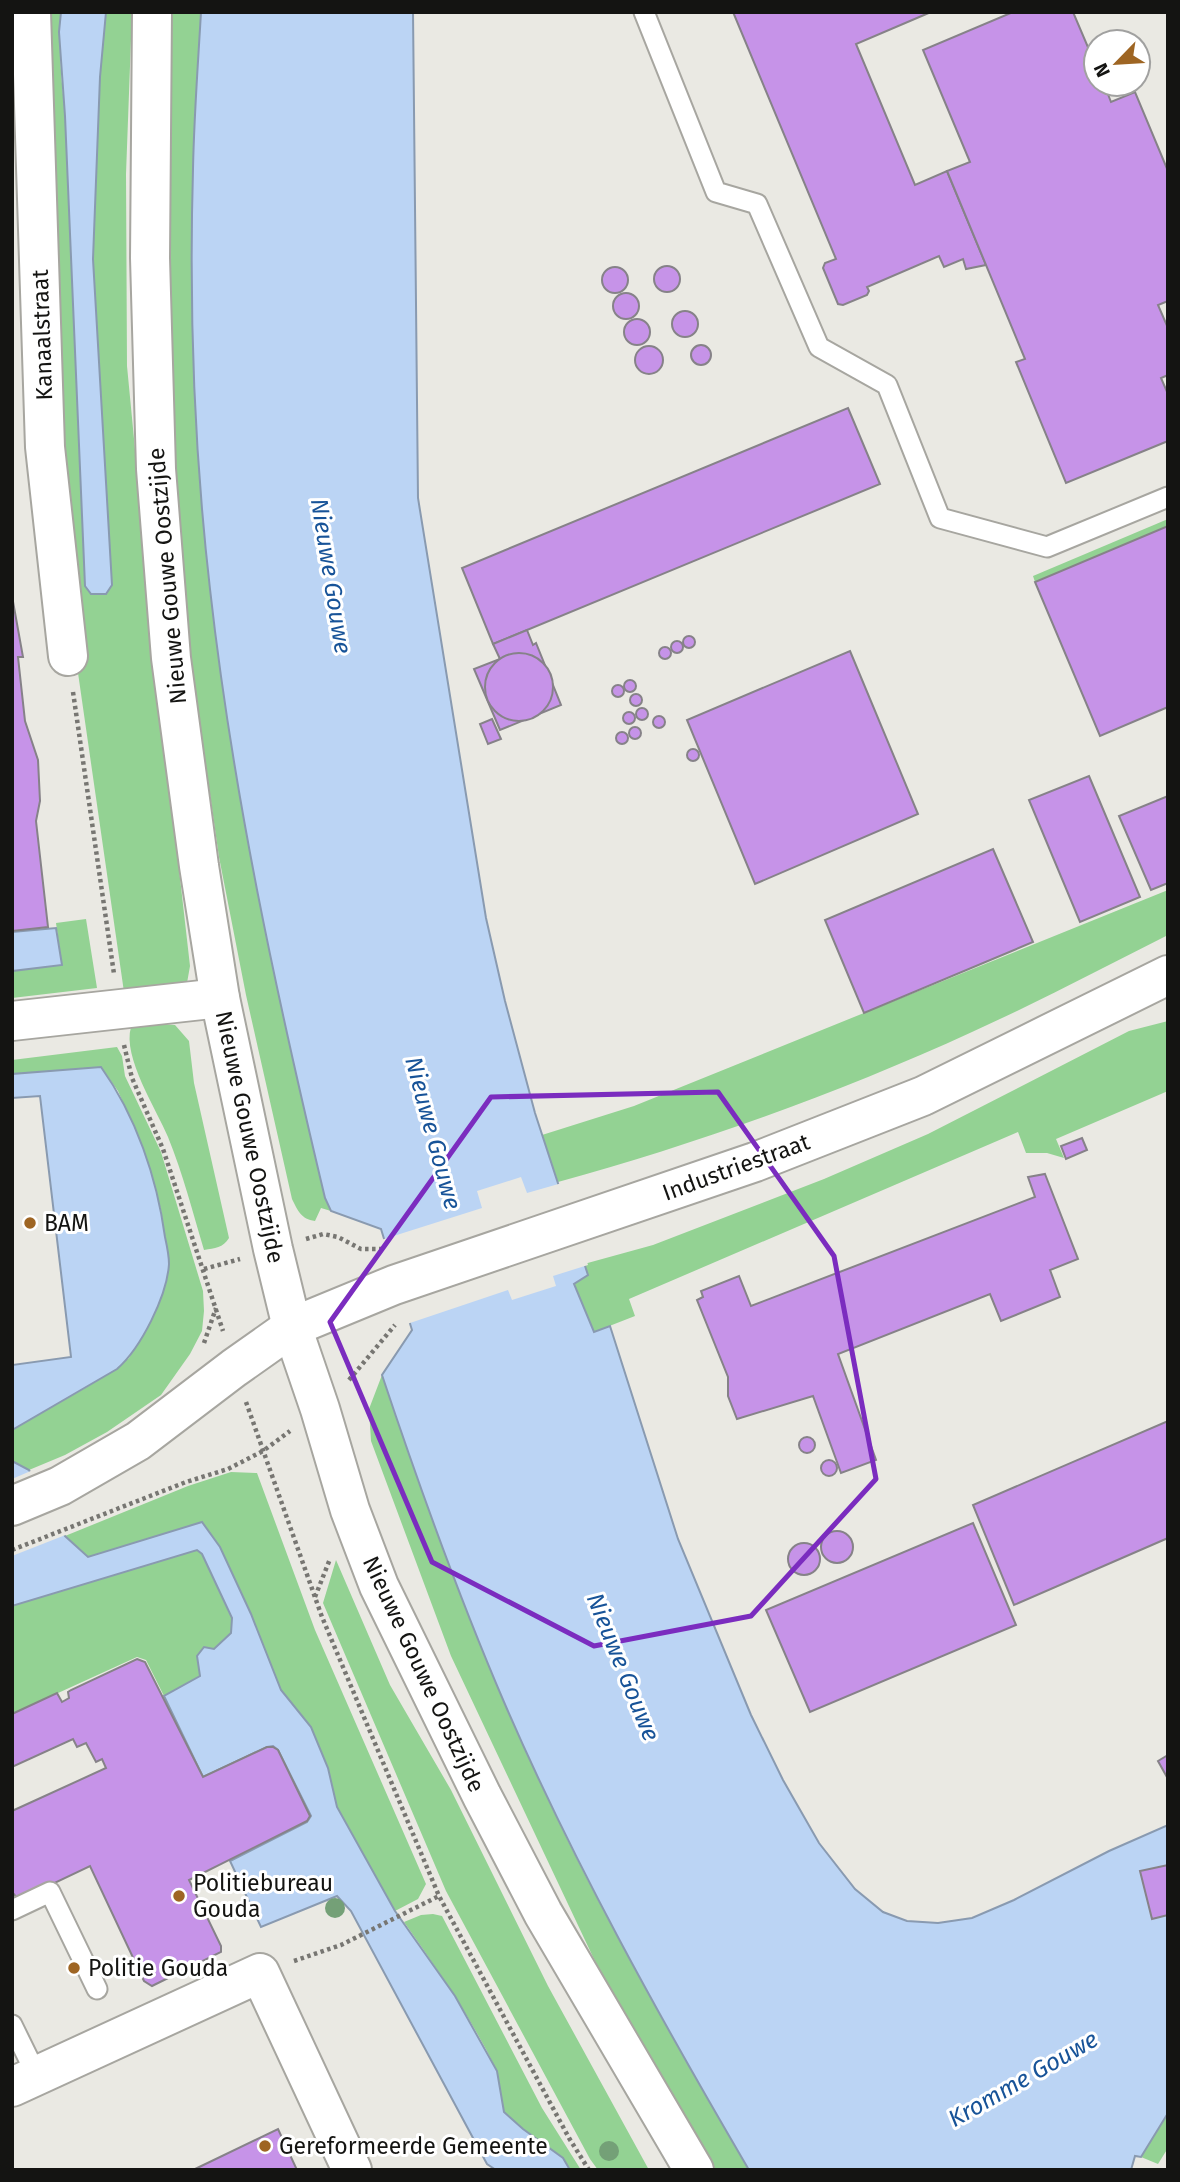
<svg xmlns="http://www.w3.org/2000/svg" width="1180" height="2182" viewBox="0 0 1180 2182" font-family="'Fira Sans',sans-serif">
<rect width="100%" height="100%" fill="#eae9e3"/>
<g fill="#93d293">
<path d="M46,12H61C55,95 77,179 93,259L100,77L106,12H132L126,174L127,366L156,667L190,966L187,983L124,992L76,659L60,438Z"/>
<path d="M168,12H201C198,64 194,116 193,169C189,308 194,450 210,589C233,795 281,996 325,1198L331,1211L321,1208L315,1221C301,1219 298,1211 292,1199L246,995L219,857L192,669L179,550L165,316Z"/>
<polygon points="1168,519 1168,526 1035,582 1033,576"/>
<path d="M1168,890V935C1103,968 1038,1002 972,1032C839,1093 699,1143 558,1182L542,1135L634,1106Z"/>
<polygon points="86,919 97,988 12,998 12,971 62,965 56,923"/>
<polygon points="1168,1021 1168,1091 1056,1139 1064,1158 1047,1153 1026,1153 1018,1132 629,1299 635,1316 594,1332 574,1283 588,1275 584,1264 653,1245 824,1179 928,1134 1129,1031"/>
<path d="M161,1024L175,1025L189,1041L194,1083L229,1238C223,1248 215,1248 204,1250C193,1213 183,1174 168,1137C157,1110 122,1057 131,1027Z"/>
<polygon points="117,1047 122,1056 125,1076 161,1152 203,1291 204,1311 202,1331 190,1354 161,1395 107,1432 65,1455 29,1470 12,1461 12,1430 87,1387 129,1358 164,1290 169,1263 161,1210 144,1151 118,1091 101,1067 12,1074 12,1060"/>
<path d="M382,1375C419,1486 458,1595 504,1702C573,1864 660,2018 749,2170H716L684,2124L593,1957L451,1656L371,1441L369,1409Z"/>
<polygon points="231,1472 257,1473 315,1630 426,1884 418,1899 395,1911 337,1807 328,1768 311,1727 281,1690 251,1614 220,1547 88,1557 65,1536 188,1486"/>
<polygon points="197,1550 202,1554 232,1619 231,1633 214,1649 200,1676 164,1696 146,1660 137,1657 12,1714 12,1606"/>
<polygon points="336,1560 390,1685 451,1790 548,1986 649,2170 598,2170 590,2159 446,1891 323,1603"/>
<path d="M433,1914L442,1916L542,2108L581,2170H570C555,2145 524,2136 506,2114C496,2102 501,2081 495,2067C470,2016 437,1969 404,1922L421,1915Z"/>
<polygon points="1168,2113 1168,2148 1158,2164 1141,2157"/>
</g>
<g fill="#bbd4f4" stroke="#899ab0" stroke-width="2">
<polygon points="61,12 106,12 100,77 93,259 112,585 106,594 91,594 85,586 65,116 59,32"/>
<path d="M201,12H413L418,498L486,918L505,1001L535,1113L588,1275L574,1284L594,1332L610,1326L678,1539L751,1715L783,1780L819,1843L855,1889L883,1912L907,1921L938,1923L972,1918L1014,1900L1109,1851L1168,1825V2113L1141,2157L1135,2156L1131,2170H749C660,2018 574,1864 504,1702C458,1595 419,1486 382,1375L412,1330L381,1229L331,1211L325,1198C277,997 233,795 210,589C194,450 189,308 193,169C194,116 198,64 201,12Z"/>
<polygon points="56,928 62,965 12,971 12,932"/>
<path d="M101,1067C136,1116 157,1178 165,1237C167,1246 169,1256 169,1264C167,1296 141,1348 117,1369L12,1430V1365L71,1357L40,1096L12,1098V1074Z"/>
<polygon points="12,1461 29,1470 65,1536 88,1557 202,1522 220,1547 251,1614 281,1690 311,1727 328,1768 337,1807 395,1911 455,1996 497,2071 504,2112 523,2129 563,2158 570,2170 496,2170 487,2164 351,1911 337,1896 261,1927 230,1861 307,1822 311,1816 278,1750 273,1746 267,1747 203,1777 164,1696 200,1676 197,1656 204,1647 214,1649 231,1633 232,1618 202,1554 197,1550 12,1606"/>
</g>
<g fill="#eae9e3">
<polygon points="521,1177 527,1193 562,1183 588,1265 553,1276 556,1286 512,1300 508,1290 407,1324 381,1240 482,1208 477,1191"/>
<polygon points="33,1470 68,1534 12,1556 12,1479"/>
</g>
<g fill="#c693e8" stroke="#868288" stroke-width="2">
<polygon points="733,12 931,12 856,44 915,185 947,171 986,265 966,269 963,259 944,267 939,256 867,287 869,291 867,295 843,305 838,304 823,268 825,263 836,259"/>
<polygon points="1013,12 1073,12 1096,66 1096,84 1104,84 1111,102 1135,92 1168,171 1168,301 1158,305 1168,328 1168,375 1161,378 1168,394 1168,441 1066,483 1016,362 1025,359 947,171 970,162 923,50"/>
<circle cx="667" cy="279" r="13"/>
<circle cx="615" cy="280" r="13"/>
<circle cx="626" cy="306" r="13"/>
<circle cx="685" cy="324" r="13"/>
<circle cx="637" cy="332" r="13"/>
<circle cx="701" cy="355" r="10"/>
<circle cx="649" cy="360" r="14"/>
<polygon points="848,408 880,484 493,644 462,568"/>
<polygon points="1168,526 1168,707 1100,736 1035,582"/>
<polygon points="12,596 23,657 18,657 25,721 38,760 40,801 36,821 48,927 12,931"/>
<polygon points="527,630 533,645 536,643 561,705 500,730 474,669 500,659 493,644"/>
<circle cx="689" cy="642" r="6"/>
<circle cx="677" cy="647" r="6"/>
<circle cx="665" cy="653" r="6"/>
<polygon points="850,651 918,814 755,884 687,720"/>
<circle cx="519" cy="687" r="34"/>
<circle cx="630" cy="686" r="6"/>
<circle cx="618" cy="691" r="6"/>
<circle cx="636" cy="700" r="6"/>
<circle cx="642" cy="714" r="6"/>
<circle cx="629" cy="718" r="6"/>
<circle cx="659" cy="722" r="6"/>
<polygon points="492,719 501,739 488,744 480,724"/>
<circle cx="635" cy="733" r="6"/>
<circle cx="622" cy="738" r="6"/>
<circle cx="693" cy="755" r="6"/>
<polygon points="1089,776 1140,897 1080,922 1029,800"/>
<polygon points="1168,796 1168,883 1151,890 1119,816"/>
<polygon points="993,849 1033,942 864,1013 825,920"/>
<polygon points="1082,1138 1087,1150 1066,1159 1061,1146"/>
<polygon points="1045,1174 1078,1259 1050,1270 1060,1297 1001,1321 990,1294 838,1354 876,1460 841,1473 813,1396 737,1419 728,1396 728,1377 697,1300 703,1297 701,1291 739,1276 751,1306 1035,1197 1028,1177"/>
<polygon points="1168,1421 1168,1538 1014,1605 973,1505"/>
<circle cx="807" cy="1445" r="8"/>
<circle cx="829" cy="1468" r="8"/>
<polygon points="973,1523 1016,1625 810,1712 766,1610"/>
<circle cx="837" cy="1547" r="16"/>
<circle cx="804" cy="1559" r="16"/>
<polygon points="137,1659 145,1662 203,1777 267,1747 273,1747 278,1750 310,1816 307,1821 189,1880 221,1946 221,1952 152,1986 144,1981 90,1866 21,1899 17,1898 12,1892 12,1811 106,1768 102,1759 96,1762 86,1743 77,1747 73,1739 12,1767 12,1714 57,1693 62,1702 69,1698 68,1692 71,1690"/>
<polygon points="1168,1755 1168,1779 1158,1761"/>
<polygon points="1168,1865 1168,1915 1152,1919 1140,1871"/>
<polygon points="278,2129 297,2170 193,2170"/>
</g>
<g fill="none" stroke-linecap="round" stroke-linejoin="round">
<g stroke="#a7a6a0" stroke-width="23">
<g id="lane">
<polyline points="644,12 716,192 757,204 819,347 887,385 940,518 1047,547 1168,497"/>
<polyline points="12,1910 50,1892 97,1989"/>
<polyline points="12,2025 37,2076"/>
</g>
</g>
<g stroke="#a7a6a0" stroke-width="42">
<g id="street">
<polyline points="31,12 45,447 68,656"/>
<polyline points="12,1021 220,998"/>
<polyline points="12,1506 60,1486 138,1441 234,1368 292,1327"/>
<polyline points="12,2087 260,1973 352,2170"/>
</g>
</g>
<g stroke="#a7a6a0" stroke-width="42">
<g id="secondary">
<polyline points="152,12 150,258 156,469 171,658 199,866 220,998 273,1249 292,1327 320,1409 350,1510 379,1586 482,1796 543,1913 694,2170"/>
<polyline points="292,1327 394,1285 755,1162 923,1096 1168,975"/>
</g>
</g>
<g stroke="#777672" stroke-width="4.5" stroke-dasharray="3.5 3.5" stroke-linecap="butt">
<polyline points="73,692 114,974"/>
<polyline points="124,1045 132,1078 163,1149 223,1331"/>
<polyline points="306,1239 323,1234 338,1237 361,1249 381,1249"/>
<polyline points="204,1269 240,1259"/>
<polyline points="204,1343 216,1308"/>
<polyline points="349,1380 395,1325"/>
<polyline points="246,1402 322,1617 439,1896 569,2138 589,2170"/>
<polyline points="12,1550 186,1482 228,1469 263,1451 290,1431"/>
<polyline points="315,1597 330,1559"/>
<polyline points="294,1961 341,1945 439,1896"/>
</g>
<use href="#lane" stroke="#fff" stroke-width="19"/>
<use href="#street" stroke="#fff" stroke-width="38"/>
<use href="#secondary" stroke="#fff" stroke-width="38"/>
</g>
<g fill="#74a077">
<circle cx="335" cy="1908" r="10"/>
<circle cx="609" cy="2151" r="10"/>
</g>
<path fill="none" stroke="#7b2cbf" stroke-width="5" stroke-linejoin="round" d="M718,1092L834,1256L876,1479L751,1616L594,1646L432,1562L330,1322L491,1097Z"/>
<g fill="#9e6523" stroke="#fff" stroke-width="2.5">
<circle cx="30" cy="1223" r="7"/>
<circle cx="179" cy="1896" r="7"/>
<circle cx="74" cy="1968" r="7"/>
<circle cx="265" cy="2146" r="7"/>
</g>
<g text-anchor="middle" stroke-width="6" stroke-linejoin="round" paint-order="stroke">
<g font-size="23" fill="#141412" stroke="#fff">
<text transform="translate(42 335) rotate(-92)" y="8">Kanaalstraat</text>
<text transform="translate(167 576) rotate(-95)" y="8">Nieuwe Gouwe Oostzijde</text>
<text transform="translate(250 1137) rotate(78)" y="8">Nieuwe Gouwe Oostzijde</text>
<text transform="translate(736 1167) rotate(-20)" y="8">Industriestraat</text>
<text transform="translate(424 1674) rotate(65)" y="8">Nieuwe Gouwe Oostzijde</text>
</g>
<g font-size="23" fill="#141412" stroke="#fff" text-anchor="start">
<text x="44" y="1231">BAM</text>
<text x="193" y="1891">Politiebureau<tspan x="193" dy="26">Gouda</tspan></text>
<text x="88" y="1976">Politie Gouda</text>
<text x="279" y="2154">Gereformeerde Gemeente</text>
</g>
<g font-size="24" font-style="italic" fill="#175398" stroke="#fff">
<text transform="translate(331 576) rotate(81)" y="8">Nieuwe Gouwe</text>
<text transform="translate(433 1133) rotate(75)" y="8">Nieuwe Gouwe</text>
<text transform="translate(623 1667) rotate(68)" y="8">Nieuwe Gouwe</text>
<text transform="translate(1023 2079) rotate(-30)" y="8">Kromme Gouwe</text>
</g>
</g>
<rect width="1180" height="2182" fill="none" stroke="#141412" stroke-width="28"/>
<g transform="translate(1117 63) rotate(245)"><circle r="33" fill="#ffffff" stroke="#a1a1a0" stroke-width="2"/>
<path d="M0-5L12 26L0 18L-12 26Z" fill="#9e6523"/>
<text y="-10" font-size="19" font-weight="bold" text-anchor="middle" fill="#141412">N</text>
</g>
</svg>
